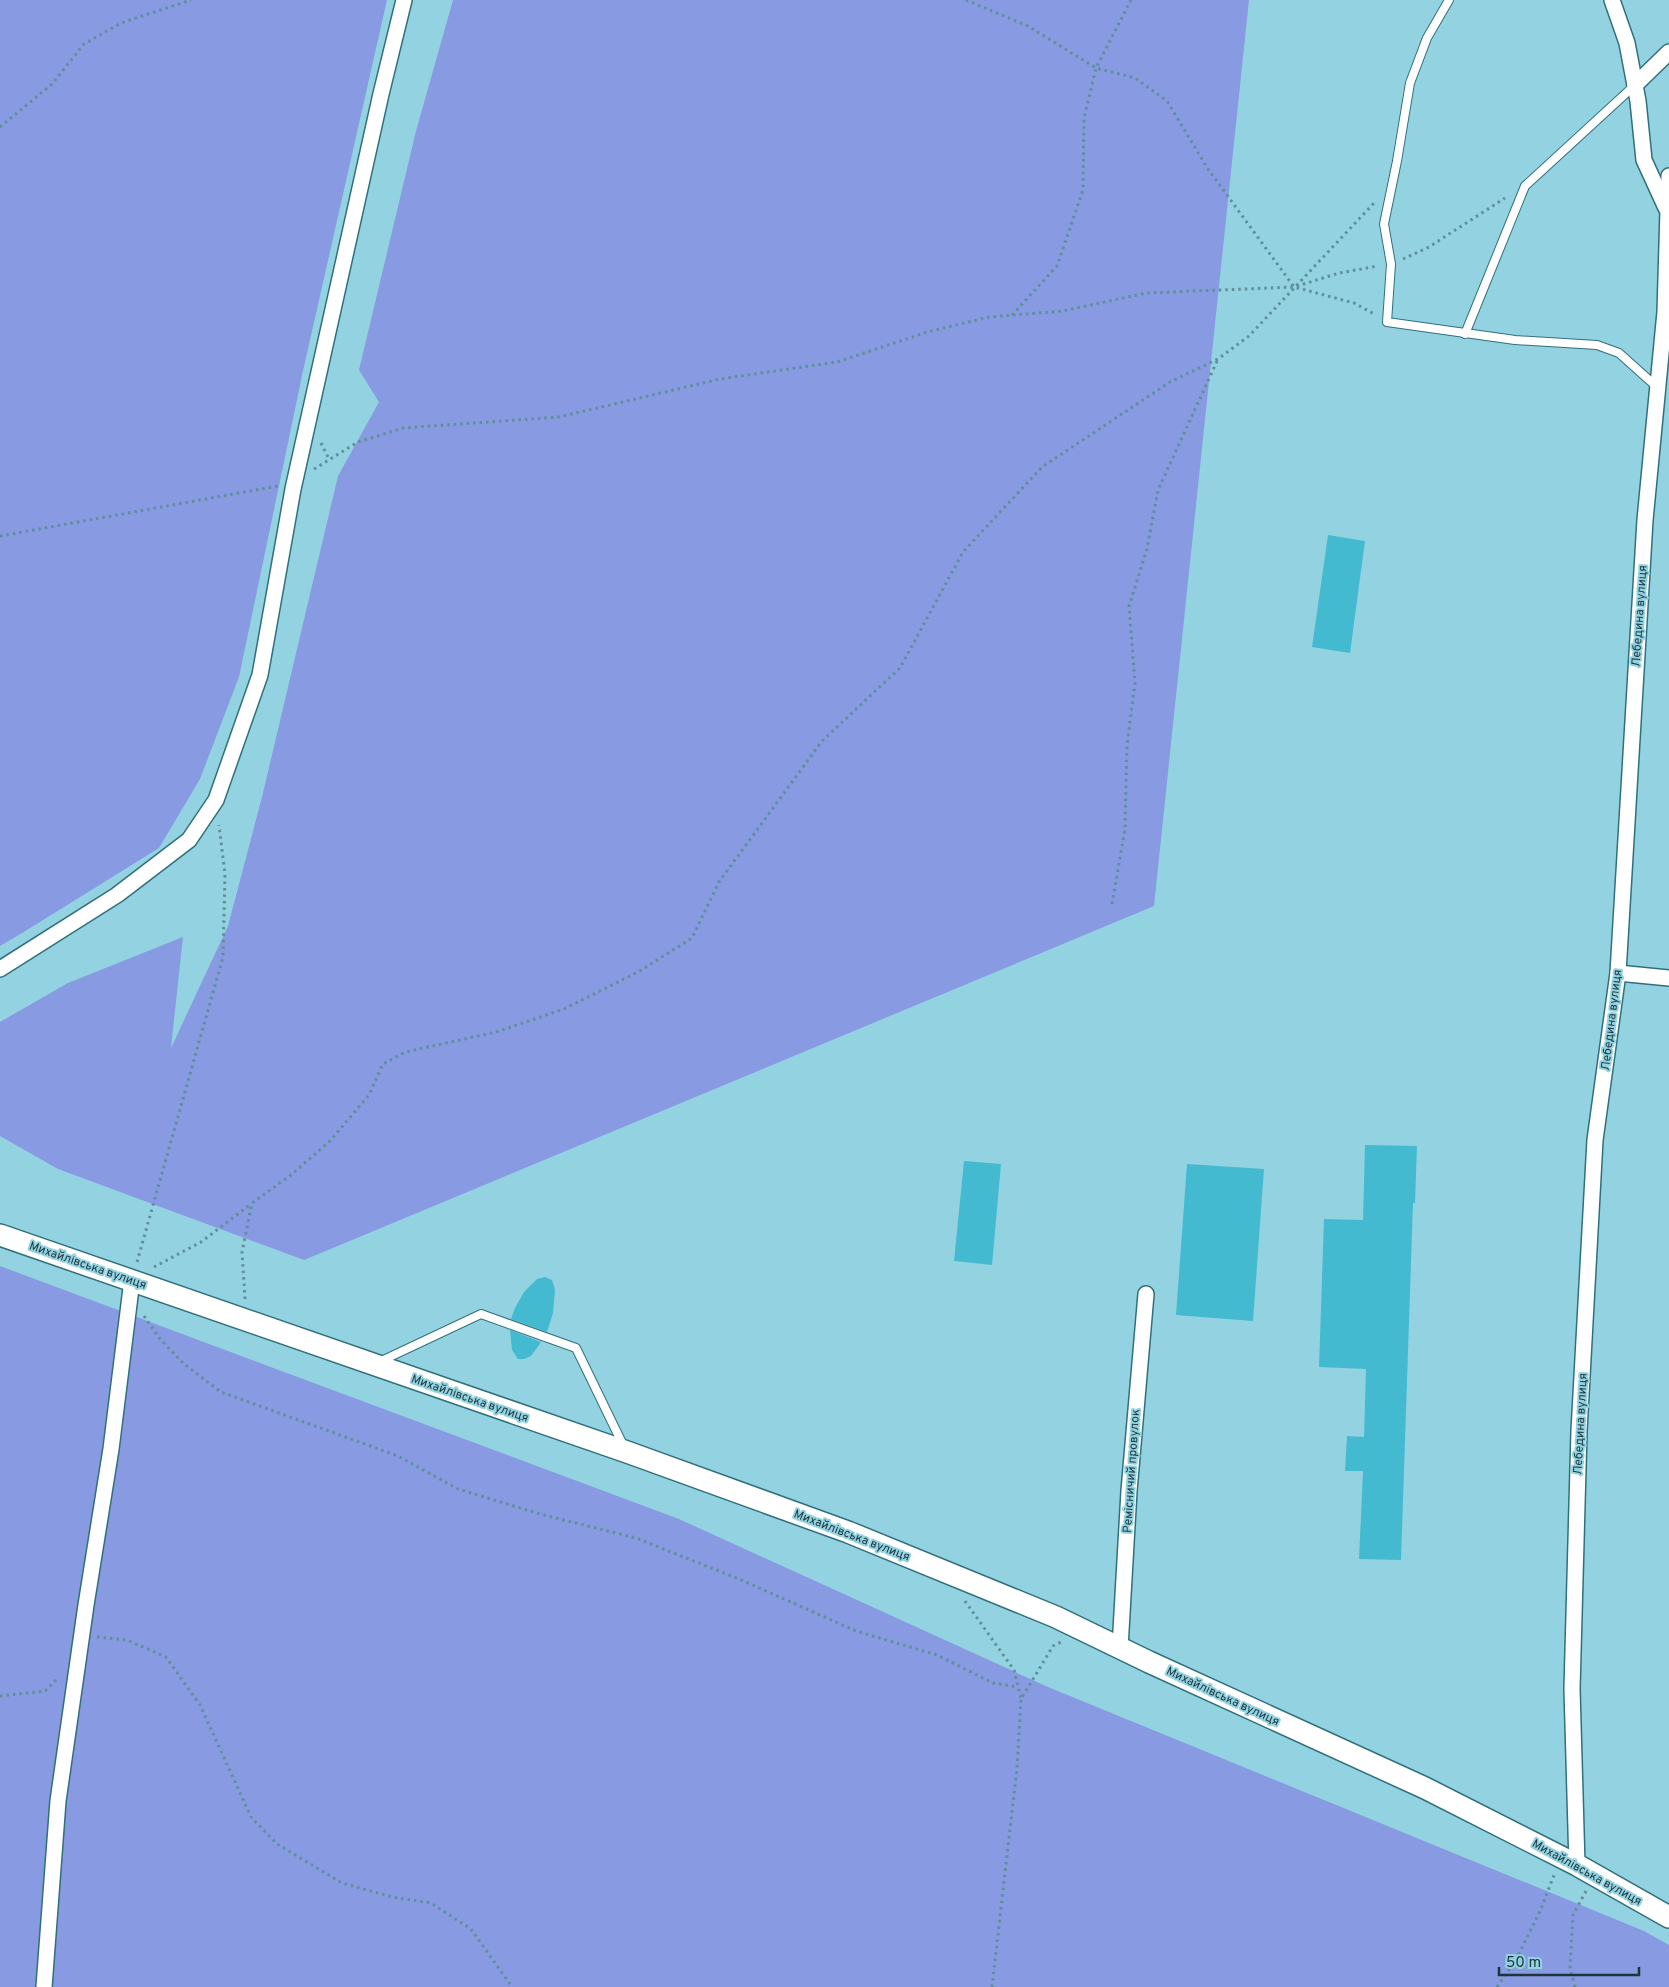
<svg xmlns="http://www.w3.org/2000/svg" width="1669" height="1987" viewBox="0 0 1669 1987" font-family="Overpass,sans-serif">
<rect width="100%" height="100%" fill="#93d3e1"/>
<g fill="#889ae2">
<polygon points="0,0 387,0 303,371 239,677 200,779 159,848 27,930 0,946"/>
<polygon points="453,0 1249,0 1154,906 304,1260 58,1169 0,1136 0,1022 68,983 183,937 171,1048 228,926 262,797 338,476 379,402 359,370 416,131"/>
<polygon points="0,1266 679,1519 1048,1687 1644,1931 1669,1945 1669,1987 0,1987"/>
</g>
<g fill="#44bad0">
<polygon points="1328,535 1365,541 1350,653 1312,647"/>
<polygon points="1365,1145 1417,1146 1415,1203 1413,1203 1401,1560 1359,1559 1363,1471 1345,1471 1347,1436 1364,1437 1366,1369 1319,1367 1324,1219 1363,1220"/>
<polygon points="964,1161 1001,1164 992,1265 954,1261"/>
<polygon points="1187,1164 1264,1169 1253,1321 1176,1315"/>
<polygon points="545,1277 552,1280 555,1290 553,1313 547,1332 511,1319 515,1308 524,1292 537,1279"/>
<polygon points="510,1330 541,1342 531,1356 524,1359 518,1359 512,1350"/>
</g>
<g fill="none" stroke-linecap="round" stroke-linejoin="round">
<g stroke="#30707c" stroke-width="10">
<g id="service">
<polyline points="1449,0 1427,38 1410,83 1397,161 1384,224 1391,264 1387,322 1515,340 1597,345 1619,353 1658,388"/>
<polyline points="1465,334 1525,186 1635,85"/>
<polyline points="379,1362 481,1314 576,1348 624,1447"/>
</g>
</g>
<g stroke="#30707c" stroke-width="18">
<g id="minor">
<polyline points="1612,0 1627,43 1638,101 1644,160 1666,208"/>
<polyline points="1635,85 1669,52"/>
<polyline points="0,969 117,895 189,840 216,800 260,675 293,489 381,94 404,0"/>
<polyline points="1618,973 1669,978"/>
<polyline points="1120,1648 1129,1491 1146,1294"/>
<polyline points="1577,1865 1572,1689 1579,1431 1595,1140 1618,973 1645,520 1665,312 1669,176"/>
<polyline points="44,1987 58,1801 86,1605 111,1449 132,1280"/>
</g>
</g>
<g stroke="#30707c" stroke-width="24">
<polyline id="secondary" points="0,1235 627,1452 848,1532 1056,1617 1149,1662 1425,1788 1577,1865 1669,1917"/>
</g>
<g stroke="#5f8f99" stroke-width="3" stroke-dasharray="2.5 4" stroke-linecap="butt">
<polyline points="966,0 1028,26 1096,68 1135,78 1167,101 1208,169 1294,287 1354,303 1376,315"/>
<polyline points="0,127 52,84 84,44 121,23 191,0"/>
<polyline points="1403,259 1429,247 1505,198"/>
<polyline points="1012,315 1057,266 1083,190 1084,118 1096,68 1131,0"/>
<polyline points="321,443 329,459"/>
<polyline points="314,469 358,442 403,428 559,417 720,379 837,362 927,332 989,317 1063,311 1146,293 1294,287 1339,273 1378,266"/>
<polyline points="0,536 278,486"/>
<polyline points="1112,904 1125,829 1127,745 1135,683 1129,606 1147,549 1158,490 1218,359"/>
<polyline points="137,1262 223,957 225,874 219,825"/>
<polyline points="154,1267 201,1242 251,1204"/>
<polyline points="245,1299 242,1252 252,1203 291,1175 330,1141 369,1095 383,1064 405,1052 496,1032 564,1009 638,972 692,938 719,882 822,741 900,668 963,552 1042,467 1170,382 1218,359 1249,336 1375,202"/>
<polyline points="144,1316 160,1339 184,1364 221,1392 398,1456 458,1489 540,1514 636,1538 739,1579 856,1631 937,1655 993,1683 1018,1687"/>
<polyline points="965,1601 1014,1670 1021,1698"/>
<polyline points="97,1637 127,1640 166,1657 200,1705 251,1817 277,1844 342,1883 392,1897 431,1903 471,1929 512,1987"/>
<polyline points="0,1696 45,1691 59,1677"/>
<polyline points="992,1987 1017,1768 1021,1699 1053,1646 1061,1642"/>
<polyline points="1497,1987 1517,1958 1541,1909 1554,1875"/>
<polyline points="1575,1987 1570,1968 1573,1915 1586,1891"/>
</g>
<use href="#service" stroke="#fff" stroke-width="8"/>
<use href="#minor" stroke="#fff" stroke-width="15"/>
<use href="#secondary" stroke="#fff" stroke-width="21"/>
</g>
<g text-anchor="middle" stroke-width="4" stroke-linejoin="round" paint-order="stroke">
<g font-size="12" fill="#1c363c" stroke="#93d3e1">
<text transform="translate(1639 616) rotate(-86)" y="4">Лебедина вулиця</text>
<text transform="translate(1611 1020) rotate(-83)" y="4">Лебедина вулиця</text>
<text transform="translate(88 1265) rotate(19)" y="4">Михайлівська вулиця</text>
<text transform="translate(470 1398) rotate(19)" y="4">Михайлівська вулиця</text>
<text transform="translate(1580 1424) rotate(-87)" y="4">Лебедина вулиця</text>
<text transform="translate(1131 1471) rotate(-86)" y="4">Ремісничий провулок</text>
<text transform="translate(852 1535) rotate(21)" y="4">Михайлівська вулиця</text>
<text transform="translate(1223 1696) rotate(25)" y="4">Михайлівська вулиця</text>
<text transform="translate(1587 1872) rotate(29)" y="4">Михайлівська вулиця</text>
</g>
</g>
<path d="M1499 1967v8h140v-8" fill="none" stroke="#1c363c" stroke-width="2.5"/>
<text x="1506" y="1967" font-size="15" fill="#1c363c" stroke="#93d3e1" stroke-width="4" paint-order="stroke">50 m</text>
</svg>
